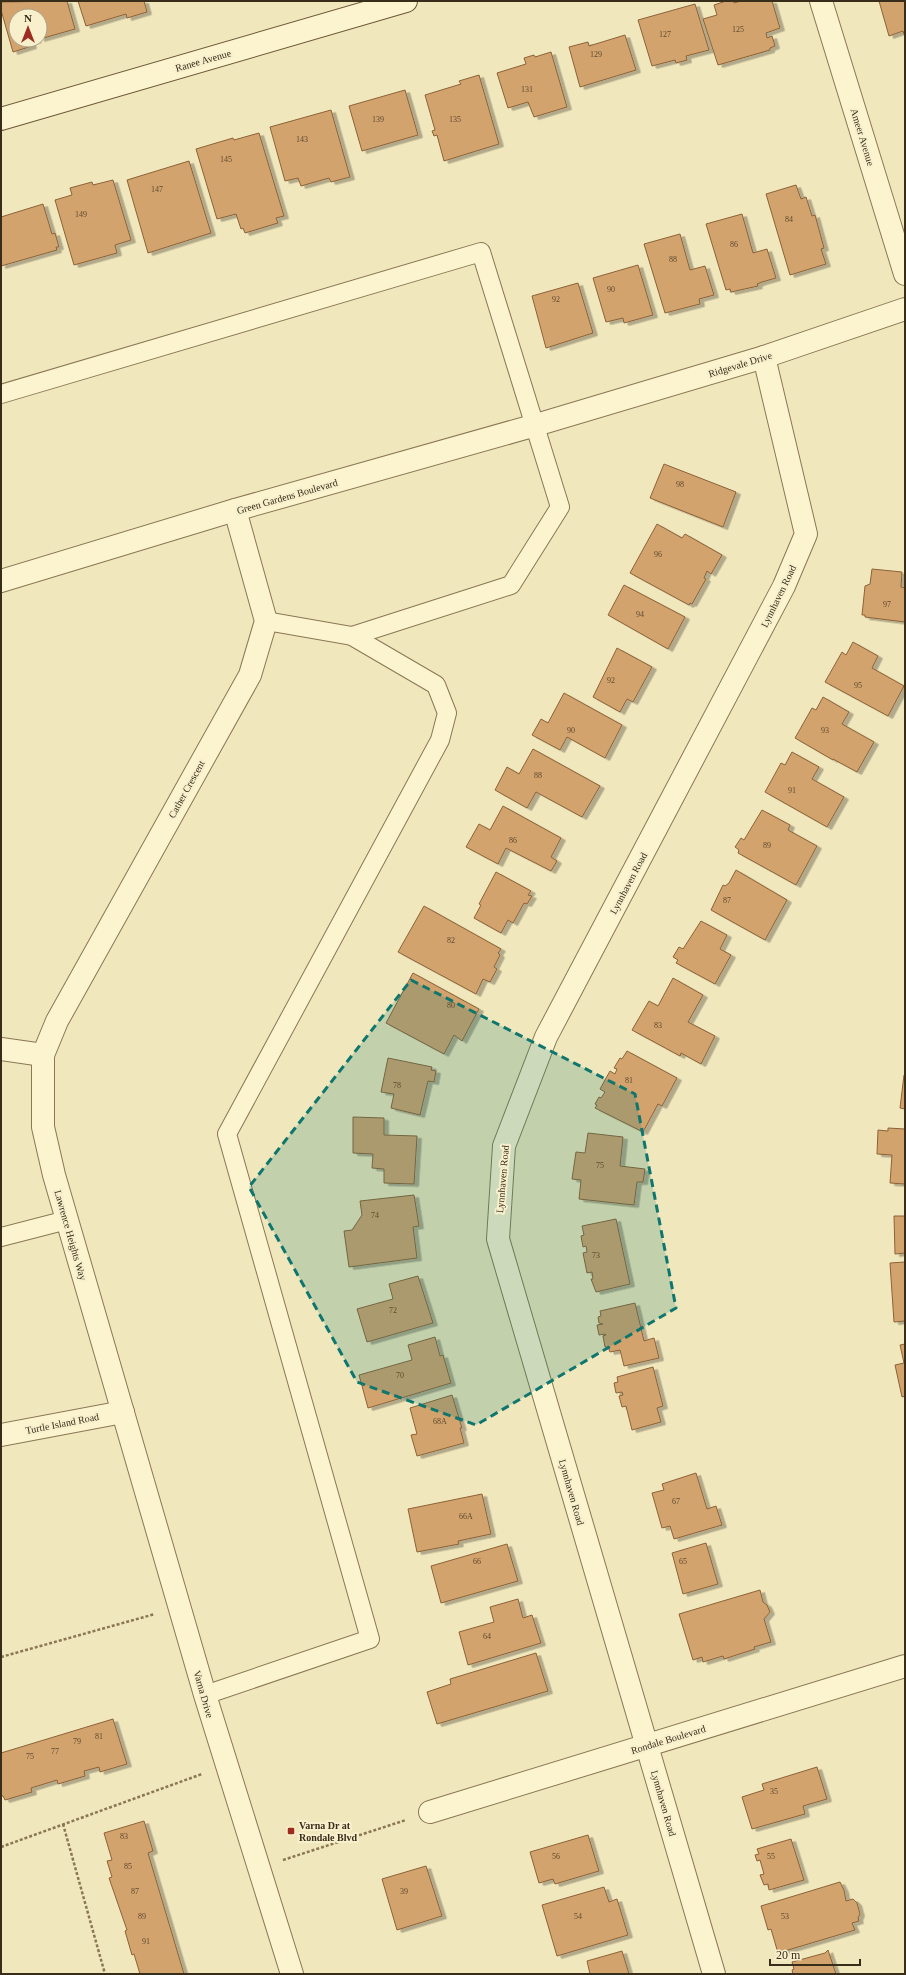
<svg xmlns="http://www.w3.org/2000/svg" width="906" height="1975" viewBox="0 0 906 1975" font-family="'Times New Roman',serif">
<defs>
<filter id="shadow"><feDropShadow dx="4.5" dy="2.5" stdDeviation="0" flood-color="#0004"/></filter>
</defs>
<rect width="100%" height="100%" fill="#f1e7bc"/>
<g fill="#d3a36e" stroke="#8b6238" filter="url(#shadow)">
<polygon points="67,1 75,29 40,39 40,16 16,16 16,40 37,40 31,42 32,46 13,52 1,10 1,2"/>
<polygon points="78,1 144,1 147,12 127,18 126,14 86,26"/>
<polygon points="726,1 733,1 734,3 741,1 772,1 780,28 766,33 767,38 772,36 775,46 770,48 770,50 718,65 703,19 717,15 714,5"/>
<polygon points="879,1 905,1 905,37 903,31 889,36"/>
<polygon points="695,4 709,50 686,56 687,60 676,63 675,60 652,66 638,20"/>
<polygon points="625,35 636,70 580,87 569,47 588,42 589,46"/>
<polygon points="551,52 567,107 534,117 528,102 508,108 497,73 526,64 524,58 534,55 535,57"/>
<polygon points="479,75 499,144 444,161 437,135 434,136 432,131 435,130 425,95 461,84 459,81"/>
<polygon points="405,90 418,135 362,151 349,106"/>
<polygon points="331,110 350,177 331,182 329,178 301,186 298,178 285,181 270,127"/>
<polygon points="259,133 284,216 276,218 278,223 245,233 243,228 241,229 236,214 217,219 196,149 233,138 234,140"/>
<polygon points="189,161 211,233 148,253 127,180"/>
<polygon points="113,180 131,240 115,245 117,253 74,265 55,200 72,195 70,188 92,182 93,185"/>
<polygon points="796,185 801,199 806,197 812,216 815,215 824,248 821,249 826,264 790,275 766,194"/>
<polygon points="43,204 52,234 55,233 59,247 56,247 57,250 1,266 1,217"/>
<polygon points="742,214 753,253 767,249 776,278 762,282 757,284 758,286 731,292 730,289 726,290 706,224"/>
<polygon points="680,234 690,270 705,266 714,295 699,299 700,304 665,313 644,244"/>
<polygon points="638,265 653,315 624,323 623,318 606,322 593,278"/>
<polygon points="578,283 593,333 546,348 532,296"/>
<polygon points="664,464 736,492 723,527 650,498"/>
<polygon points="657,524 682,538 685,534 722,555 711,574 707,571 704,578 706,579 692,604 690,603 689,605 630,573"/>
<polygon points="872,569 902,572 901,587 905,588 905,622 865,617 865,615 862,615 865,586 870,584"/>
<polygon points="624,585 685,617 668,649 608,615"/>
<polygon points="853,642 878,656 872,668 904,686 888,716 825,682 842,652 846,655"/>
<polygon points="617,648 652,667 633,702 627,699 620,712 593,697"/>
<polygon points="564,693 622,725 605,758 567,737 560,750 532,735 541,719 548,723"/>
<polygon points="823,697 849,712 842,724 874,742 857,772 833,759 833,760 795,738 812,708 816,710"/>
<polygon points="533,749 600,786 582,817 536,792 527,808 495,790 507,767 519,774"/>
<polygon points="792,752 819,767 812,779 844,797 827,827 765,792 781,763 785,765"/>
<polygon points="503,806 561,838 551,857 557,861 551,871 506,848 498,864 466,847 479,824 490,830"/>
<polygon points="762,810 790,825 788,830 817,846 796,885 738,853 739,850 735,847 741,838 744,840"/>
<polygon points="736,870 787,900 765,940 711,910 723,885 725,886 729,883"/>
<polygon points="496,872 531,891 528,895 532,896 527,904 524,903 513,923 508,920 501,933 474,918 481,905 479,904"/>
<polygon points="424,906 501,949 498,953 500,955 494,967 497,969 490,982 483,979 476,994 398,952"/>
<polygon points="701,921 727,935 720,949 731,955 715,984 676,963 678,960 673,957 679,947 683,949"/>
<polygon points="413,973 479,1009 462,1041 454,1035 444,1054 386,1023"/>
<polygon points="673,978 703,995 688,1022 715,1036 701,1064 681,1053 680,1056 632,1030 649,1001 658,1006"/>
<polygon points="627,1051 677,1078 662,1106 658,1104 643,1132 595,1108 597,1105 595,1104 599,1097 601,1098 605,1092 600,1089 610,1071 615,1074 617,1069 614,1068 620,1058 622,1059"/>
<polygon points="388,1058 432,1067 431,1070 436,1071 434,1082 428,1081 420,1115 391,1108 394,1094 381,1092"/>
<polygon points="904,1075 905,1075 905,1109 900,1108"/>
<polygon points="353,1117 384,1118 384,1135 417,1136 414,1184 384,1183 384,1169 372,1168 373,1154 353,1153"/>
<polygon points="888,1128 905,1129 905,1184 890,1183 892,1155 877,1154 878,1130 888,1131"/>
<polygon points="588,1133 623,1137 620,1166 645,1169 643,1182 637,1182 634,1205 579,1199 581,1180 572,1179 576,1152 585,1153"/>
<polygon points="414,1195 419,1226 413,1227 417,1258 349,1267 344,1231 352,1230 362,1215 360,1201"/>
<polygon points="894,1216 905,1216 905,1253 895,1254"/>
<polygon points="616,1219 630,1284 596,1292 591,1279 593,1279 592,1272 587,1273 583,1253 587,1252 586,1246 583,1247 581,1236 584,1235 582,1226"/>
<polygon points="905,1262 905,1321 894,1322 890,1263"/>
<polygon points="418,1276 433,1323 367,1342 357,1309 393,1299 389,1284"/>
<polygon points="635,1303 644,1341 654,1338 659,1358 624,1366 620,1350 610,1352 608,1347 605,1347 603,1336 606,1335 605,1334 599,1335 597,1325 603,1324 599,1323 598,1317 601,1316 600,1311"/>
<polygon points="435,1337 440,1356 443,1355 451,1383 368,1408 359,1375 412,1360 408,1345"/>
<polygon points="905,1344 905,1396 902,1397 895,1365 904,1363 900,1345"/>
<polygon points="653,1367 663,1406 657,1408 661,1422 632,1430 626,1406 622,1407 619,1396 623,1395 622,1392 616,1393 614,1383 618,1382 617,1377"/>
<polygon points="452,1395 462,1428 460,1428 464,1443 417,1456 411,1435 417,1434 410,1408"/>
<polygon points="696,1473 707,1509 716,1506 722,1525 674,1539 670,1526 662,1528 652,1493 664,1490 662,1484"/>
<polygon points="482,1494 491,1534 458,1541 459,1544 417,1552 408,1509"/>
<polygon points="706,1543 718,1584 683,1594 672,1553"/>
<polygon points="507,1544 518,1581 441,1603 431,1566"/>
<polygon points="760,1590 763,1602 767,1605 770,1612 764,1619 771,1642 754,1647 755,1649 724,1659 723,1656 703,1662 702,1657 693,1660 679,1614"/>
<polygon points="518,1599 523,1618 532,1615 541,1643 468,1665 459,1632 494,1622 490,1607"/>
<polygon points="536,1653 548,1691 437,1724 427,1692 451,1684 450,1679"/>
<polygon points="113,1719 127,1764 100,1772 99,1767 84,1771 85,1776 58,1784 57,1780 31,1788 32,1792 5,1800 3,1796 1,1796 1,1753"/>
<polygon points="817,1767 827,1799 803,1806 805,1814 752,1829 742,1797 764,1790 762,1784"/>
<polygon points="144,1821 153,1851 148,1853 184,1974 140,1974 134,1954 132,1955 125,1931 127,1930 109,1878 112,1877 107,1861 112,1860 104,1833"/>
<polygon points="588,1835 599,1871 555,1884 553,1879 539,1883 530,1852"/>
<polygon points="791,1839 804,1880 769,1890 768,1884 764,1885 760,1875 764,1874 760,1860 757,1861 755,1855 759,1854 757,1849"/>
<polygon points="426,1866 442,1916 397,1930 382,1879"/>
<polygon points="840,1882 844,1890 846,1901 853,1899 857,1903 860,1914 858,1918 859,1921 852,1923 855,1930 778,1953 771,1929 768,1930 761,1906"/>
<polygon points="604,1887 609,1902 617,1899 628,1935 557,1956 542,1905"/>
<polygon points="828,1950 836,1974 793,1974 792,1970 794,1969 792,1962 825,1953"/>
<polygon points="622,1951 629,1974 590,1974 587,1961"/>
</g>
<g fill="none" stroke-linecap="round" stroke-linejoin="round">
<g stroke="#8a7754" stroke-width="20">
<g id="lane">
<polyline points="1,394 481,252 560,507 511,585 352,636 266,621"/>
<polyline points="1,1237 67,1220"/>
<polyline points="205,1695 370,1639 227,1134 440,740 447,713 436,685 352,636"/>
</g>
</g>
<g stroke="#8a7754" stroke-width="24">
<g id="street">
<polyline points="821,1 905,274"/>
<polyline points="235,510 266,621 250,675 57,1021 43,1055 43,1127 54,1175 205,1695 292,1974"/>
<polyline points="1,581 235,510 536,425 764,357 905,309"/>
<polyline points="1,1049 43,1055"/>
<polyline points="1,1435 123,1412"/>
<polyline points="430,1812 905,1666"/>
<polyline points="714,1974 498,1239 504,1146 546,1037 784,586 806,534 764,357"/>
</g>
</g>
<g stroke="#6c5737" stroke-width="24">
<polyline id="secondary" points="1,119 406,1"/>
</g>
<g stroke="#8a7754" stroke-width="2.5" stroke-dasharray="3 2" stroke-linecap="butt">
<polyline points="1,1657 155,1614"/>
<polyline points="63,1824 105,1974"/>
<polyline points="1,1847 202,1774"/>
<polyline points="283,1860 406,1820"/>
</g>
<use href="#lane" stroke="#fcf3cf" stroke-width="18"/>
<use href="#street" stroke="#fcf3cf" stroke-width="22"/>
<use href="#secondary" stroke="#fcf3cf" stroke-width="22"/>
</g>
<path fill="#0f766e" fill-opacity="0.2" stroke="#0f766e" stroke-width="3" stroke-dasharray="8 5" stroke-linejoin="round" d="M411,980L635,1094L676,1308L476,1425L357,1382L249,1187Z"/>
<rect fill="#9e2b1f" stroke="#f8f0cc" stroke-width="1.5" x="287" y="1827" width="8" height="8" rx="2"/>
<g text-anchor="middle" stroke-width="4" stroke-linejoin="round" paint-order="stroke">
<g font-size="8" fill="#5f4a2f">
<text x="738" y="32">125</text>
<text x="665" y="37">127</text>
<text x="596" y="57">129</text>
<text x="527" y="92">131</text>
<text x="378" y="122">139</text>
<text x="455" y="122">135</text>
<text x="302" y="142">143</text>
<text x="226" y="162">145</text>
<text x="157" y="192">147</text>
<text x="81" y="217">149</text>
<text x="789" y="222">84</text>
<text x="734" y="247">86</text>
<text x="673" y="262">88</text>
<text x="611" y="292">90</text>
<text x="556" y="302">92</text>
<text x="680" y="487">98</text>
<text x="658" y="557">96</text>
<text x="887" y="607">97</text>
<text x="640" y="617">94</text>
<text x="611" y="683">92</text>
<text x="858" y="688">95</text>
<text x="571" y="733">90</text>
<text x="825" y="733">93</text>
<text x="538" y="778">88</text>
<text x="792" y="793">91</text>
<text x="513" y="843">86</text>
<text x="767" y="848">89</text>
<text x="727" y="903">87</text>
<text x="451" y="943">82</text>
<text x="451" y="1008">80</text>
<text x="658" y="1028">83</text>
<text x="629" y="1083">81</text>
<text x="397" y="1088">78</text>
<text x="600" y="1168">75</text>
<text x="375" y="1218">74</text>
<text x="596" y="1258">73</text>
<text x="393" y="1313">72</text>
<text x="400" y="1378">70</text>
<text x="440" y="1424">68A</text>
<text x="676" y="1504">67</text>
<text x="466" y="1519">66A</text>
<text x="477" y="1564">66</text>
<text x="683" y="1564">65</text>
<text x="487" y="1639">64</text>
<text x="99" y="1739">81</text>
<text x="77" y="1744">79</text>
<text x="55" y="1754">77</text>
<text x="30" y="1759">75</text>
<text x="774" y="1794">35</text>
<text x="124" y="1839">83</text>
<text x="556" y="1859">56</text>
<text x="771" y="1859">55</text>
<text x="128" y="1869">85</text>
<text x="135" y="1894">87</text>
<text x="404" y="1894">39</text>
<text x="142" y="1919">89</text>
<text x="578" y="1919">54</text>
<text x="785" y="1919">53</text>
<text x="146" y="1944">91</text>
</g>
<g font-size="10" fill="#382c1a" stroke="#f8f0cc">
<text transform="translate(203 60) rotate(-16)" y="4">Ranee Avenue</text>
<text transform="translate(863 137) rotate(73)" y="4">Ameer Avenue</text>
<text transform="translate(740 364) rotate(-17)" y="4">Ridgevale Drive</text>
<text transform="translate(287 496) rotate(-16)" y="4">Green Gardens Boulevard</text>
<text transform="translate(778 596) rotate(-64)" y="4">Lynnhaven Road</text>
<text transform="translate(186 789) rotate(-61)" y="4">Cather Crescent</text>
<text transform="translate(628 883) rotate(-62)" y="4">Lynnhaven Road</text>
<text transform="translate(502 1179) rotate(-85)" y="4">Lynnhaven Road</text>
<text transform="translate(71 1235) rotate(74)" y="4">Lawrence Heights Way</text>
<text transform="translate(62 1423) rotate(-11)" y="4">Turtle Island Road</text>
<text transform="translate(572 1492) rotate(74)" y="4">Lynnhaven Road</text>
<text transform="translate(204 1694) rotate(74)" y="4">Varna Drive</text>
<text transform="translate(668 1739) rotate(-17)" y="4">Rondale Boulevard</text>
<text transform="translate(664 1803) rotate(74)" y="4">Lynnhaven Road</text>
</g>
<g font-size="10" font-weight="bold" fill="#382c1a" stroke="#f8f0cc" text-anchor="start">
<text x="299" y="1829">Varna Dr at<tspan x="299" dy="12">Rondale Blvd</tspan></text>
</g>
</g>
<rect width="906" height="1975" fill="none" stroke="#382c1a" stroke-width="4"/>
<g transform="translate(28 28)"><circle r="19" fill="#f8f0cc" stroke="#aba285"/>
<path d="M0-3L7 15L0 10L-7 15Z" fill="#9e2b1f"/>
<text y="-6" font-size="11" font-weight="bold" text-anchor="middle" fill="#382c1a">N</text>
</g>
<path d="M770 1959v6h90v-6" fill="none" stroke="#382c1a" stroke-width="2"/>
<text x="776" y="1959" font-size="12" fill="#382c1a" stroke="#f8f0cc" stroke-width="3" paint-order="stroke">20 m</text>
</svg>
